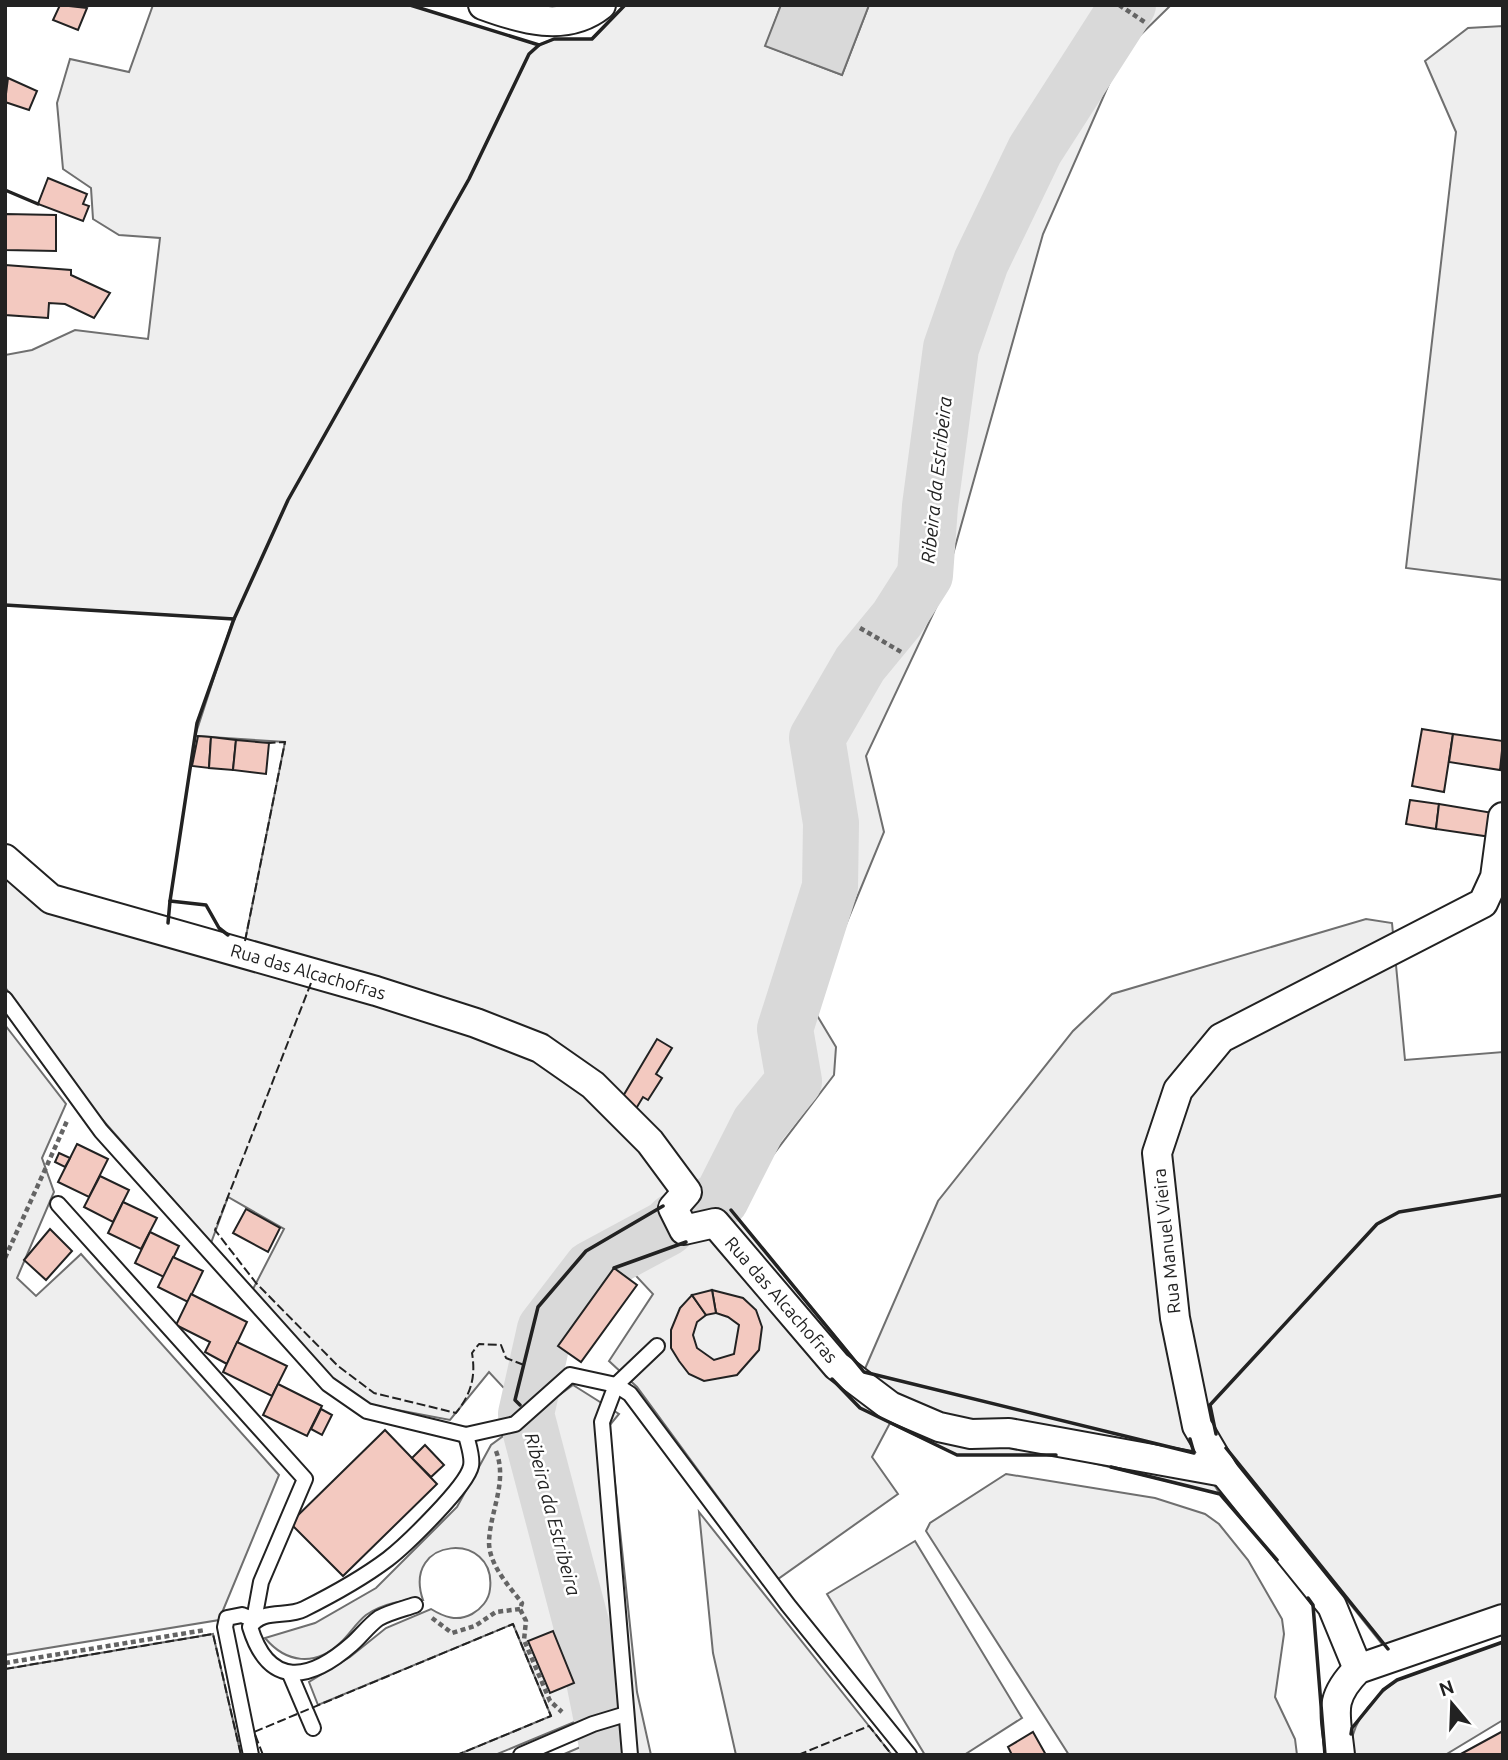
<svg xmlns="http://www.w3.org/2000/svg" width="1508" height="1760" viewBox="0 0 1508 1760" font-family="Ubuntu,sans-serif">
<rect width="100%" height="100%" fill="#fff"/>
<g fill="#eee" stroke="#6f6f6f" stroke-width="2">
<polygon points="153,5 410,5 539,45 554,39 591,39 625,5 781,5 766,46 842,75 869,5 1171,5 1123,52 1043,234 941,597 866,756 884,832 812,1007 836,1047 834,1075 731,1210 864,1371 938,1201 1073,1031 1112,994 1366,919 1392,923 1405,1060 1503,1052 1503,1607 1386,1649 1218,1438 1210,1416 1194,1453 1220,1494 1060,1455 957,1455 890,1423 872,1457 898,1494 778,1579 637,1387 609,1361 653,1294 624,1263 707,1236 717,1238 678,1193 661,1208 586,1251 538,1307 515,1400 489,1372 450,1420 366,1404 332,1379 252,1291 284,1229 228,1197 211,1243 85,1100 5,987 5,876 271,970 589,1072 245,941 285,742 195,736 233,619 5,605 5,355 32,350 75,330 148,339 160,238 119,235 93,219 91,188 63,169 57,103 70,59 129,72"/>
<polygon points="1503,26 1503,580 1406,568 1456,132 1425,61 1468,28"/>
<polygon points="5,1025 66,1104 42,1158 54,1192 17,1278 36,1296 81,1254 279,1475 219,1620 5,1655"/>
<path d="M573,1385L619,1414L609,1426L637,1692L651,1755H562L597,1740L575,1637L562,1623L577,1721L495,1755H457L551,1716L513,1624L318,1705L309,1682L350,1657L386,1628L431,1609C444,1617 457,1622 472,1614C481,1609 489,1600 490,1589C497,1530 401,1536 423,1600C404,1599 382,1604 366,1615C356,1623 349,1635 340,1643C315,1667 286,1663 265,1638L315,1623L376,1588L457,1507L491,1445Z"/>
<polygon points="1006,1474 1155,1498 1205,1514 1219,1524 1248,1560 1282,1619 1284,1634 1275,1697 1295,1739 1297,1755 1069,1755 926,1531 930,1523"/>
<polygon points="699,1512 869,1726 892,1755 736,1755 713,1653"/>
<polygon points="915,1541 1022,1718 964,1755 925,1755 827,1594"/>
<polygon points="213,1634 241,1755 5,1755 5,1669"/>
<path d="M1503,1642V1720L1445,1755H1351C1348,1723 1373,1698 1397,1680Z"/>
</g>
<polygon fill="#d9d9d9" stroke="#6f6f6f" stroke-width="2" points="781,5 869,5 842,75 765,46"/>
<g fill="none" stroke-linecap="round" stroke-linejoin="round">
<polyline stroke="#d9d9d9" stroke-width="56" points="609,1755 587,1646 526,1414 545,1329 591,1269 667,1228 674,1221 721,1199 759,1124 794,1081 785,1029 830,887 831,823 817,738 860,664 897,619 925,575 930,506 951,348 981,262 1035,150 1128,5"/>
</g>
<g fill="#f3c9c0" stroke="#222" stroke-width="2">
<polygon points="60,5 87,8 78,30 53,20"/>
<polygon points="8,78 37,91 29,110 5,102"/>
<polygon points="48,178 87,194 83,204 89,206 83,221 38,204"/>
<polygon points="5,214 56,215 56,251 5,250"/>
<polygon points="5,265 71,270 71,275 110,293 94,318 65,304 49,303 48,318 5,315"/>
<polygon points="1422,729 1453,734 1444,792 1412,786"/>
<polygon points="1453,734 1503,741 1500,770 1449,762"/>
<polygon points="198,736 211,737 209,768 192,766"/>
<polygon points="211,737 236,740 233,770 209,768"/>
<polygon points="236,740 269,743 266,774 233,770"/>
<polygon points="1410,800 1439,804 1436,829 1406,824"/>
<polygon points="1439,804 1493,813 1491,837 1436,829"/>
<polygon points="657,1039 672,1048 656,1074 662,1078 648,1100 643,1097 634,1112 619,1103"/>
<polygon points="77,1144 108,1159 89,1197 58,1182"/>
<polygon points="59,1153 70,1158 65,1167 55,1162"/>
<polygon points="100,1176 129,1190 113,1222 84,1207"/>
<polygon points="123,1202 157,1218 141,1249 108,1233"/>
<polygon points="246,1209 280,1228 268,1252 233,1233"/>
<polygon points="50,1229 72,1251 46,1280 24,1260"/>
<polygon points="150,1232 179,1246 164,1277 135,1263"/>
<polygon points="173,1257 203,1271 188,1302 158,1287"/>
<polygon points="614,1268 637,1285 581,1362 558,1346"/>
<polygon points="712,1290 743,1298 756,1310 762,1327 759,1350 737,1375 704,1381 689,1374 679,1361 671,1348 671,1330 680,1308 692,1295 706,1315 697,1322 693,1335 697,1348 714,1360 734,1354 739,1325 728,1317 716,1313"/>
<polygon points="712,1290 716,1313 706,1315 692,1295"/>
<polygon points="191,1294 247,1322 227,1364 205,1352 210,1342 176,1325"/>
<polygon points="237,1342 287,1366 272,1396 223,1372"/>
<polygon points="278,1384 322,1406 307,1436 263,1415"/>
<polygon points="321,1409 332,1415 322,1435 311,1429"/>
<polygon points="385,1430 437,1484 343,1576 290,1523"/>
<polygon points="425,1445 444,1465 431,1477 412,1458"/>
<polygon points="553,1631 574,1683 550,1693 528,1641"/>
<polygon points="1503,1731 1503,1755 1459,1755"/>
<polygon points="1033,1732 1046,1755 1012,1755 1008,1747"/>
</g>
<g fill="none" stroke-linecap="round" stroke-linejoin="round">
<g stroke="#222" stroke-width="18">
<g id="lane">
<polyline points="5,999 101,1131 328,1384 367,1411 466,1435 515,1424 570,1375 616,1385 630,1394 788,1605 909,1755"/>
<polyline points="58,1204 305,1479 261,1582 254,1620 242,1615 227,1618 225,1627 251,1755"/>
<path d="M415,1605C403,1609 390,1612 379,1618C369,1625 361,1636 352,1644C310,1681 269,1689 250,1627C262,1608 287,1618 304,1609C332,1595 364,1577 388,1559C406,1545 467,1486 471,1466C473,1457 468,1444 466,1435"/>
<polyline points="290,1674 313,1728"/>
<polyline points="521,1755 593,1724 626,1714"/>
<polyline points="630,1755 602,1422 616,1385 657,1346"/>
</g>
</g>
<g stroke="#222" stroke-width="32">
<g id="street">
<path d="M483,5C521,19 566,33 601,5"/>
<polyline points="5,859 51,899 376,991 476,1023 540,1048 593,1085 650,1142 687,1192 673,1208 684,1230 715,1223 837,1366 890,1406 939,1427 971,1434 1009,1433 1224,1472"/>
<polyline points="1358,1669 1332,1606 1224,1472 1197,1426 1175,1318 1157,1153 1178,1090 1221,1038 1483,903 1495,877 1503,817"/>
<path d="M1340,1755C1336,1714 1327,1700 1358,1669L1503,1619"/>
</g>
</g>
<g stroke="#646464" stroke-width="4.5" stroke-dasharray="5 3.5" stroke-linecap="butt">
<polyline points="1119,5 1146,23"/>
<polyline points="860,628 903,653"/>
<polyline points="5,1258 67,1121"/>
<path d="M496,1451C508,1482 490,1511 489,1542C489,1565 509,1586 522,1603L520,1609L526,1621L524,1640L550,1701L562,1712"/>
<polyline points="432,1618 452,1633 475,1626 496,1612 520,1609"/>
<polyline points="5,1663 205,1630"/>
</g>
<use href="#lane" stroke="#fff" stroke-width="14"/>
<use href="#street" stroke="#fff" stroke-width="28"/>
<g stroke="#222" stroke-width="2" stroke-dasharray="9 3.5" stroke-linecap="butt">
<polyline points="245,941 285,742 269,743"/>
<path d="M311,983L215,1230L256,1283L338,1366L374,1393L456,1413C471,1394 476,1377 472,1353L479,1344L501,1345L506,1358L524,1365"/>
<polyline points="5,1669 213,1634 241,1755"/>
<polyline points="263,1755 254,1732 513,1624 551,1716 457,1755"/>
<polyline points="798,1755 869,1726 892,1755"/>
</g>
<g stroke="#222" stroke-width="3.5">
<polyline points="552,5 558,5"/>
<polyline points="539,45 554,39 592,39 625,5"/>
<polyline points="5,190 38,204"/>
<polyline points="5,605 234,619"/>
<polyline points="170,901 197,723 234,619 288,500 469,179 529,54 539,45 410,5"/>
<polyline points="168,923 170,901 206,905 219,928 228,935"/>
<polyline points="731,1210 864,1372 1194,1453 1190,1439"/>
<polyline points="614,1268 686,1242"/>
<polyline points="832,1379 860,1408 957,1455 1056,1455"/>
<polyline points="520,1405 515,1400 538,1307 586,1251 663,1206"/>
<polyline points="1216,1434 1210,1405 1377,1224 1399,1212 1503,1195"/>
<polyline points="1226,1448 1388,1649"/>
<polyline points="1111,1467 1220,1494 1277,1560"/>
<polyline points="1308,1598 1313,1605 1325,1755"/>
<polyline points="1351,1734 1352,1728 1383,1690 1397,1680 1503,1642"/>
</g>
</g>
<g text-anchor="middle" stroke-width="5" stroke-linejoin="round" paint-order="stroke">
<g font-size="18" fill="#222" stroke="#fff">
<text transform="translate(308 972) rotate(16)" y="6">Rua das Alcachofras</text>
<text transform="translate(1167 1241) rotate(-96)" y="6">Rua Manuel Vieira</text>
<text transform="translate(781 1300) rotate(49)" y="6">Rua das Alcachofras</text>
</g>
<g font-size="19" font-style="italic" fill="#222" stroke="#fff">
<text transform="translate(936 480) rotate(-84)" y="7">Ribeira da Estribeira</text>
<text transform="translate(553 1514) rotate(75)" y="7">Ribeira da Estribeira</text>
</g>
</g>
<rect width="1508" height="1760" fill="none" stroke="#222222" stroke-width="14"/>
<g transform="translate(1452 1704) rotate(341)" stroke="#ffffff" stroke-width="5" paint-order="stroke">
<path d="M0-5L12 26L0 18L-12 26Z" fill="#222222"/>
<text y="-10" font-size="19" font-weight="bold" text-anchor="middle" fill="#222222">N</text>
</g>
</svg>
